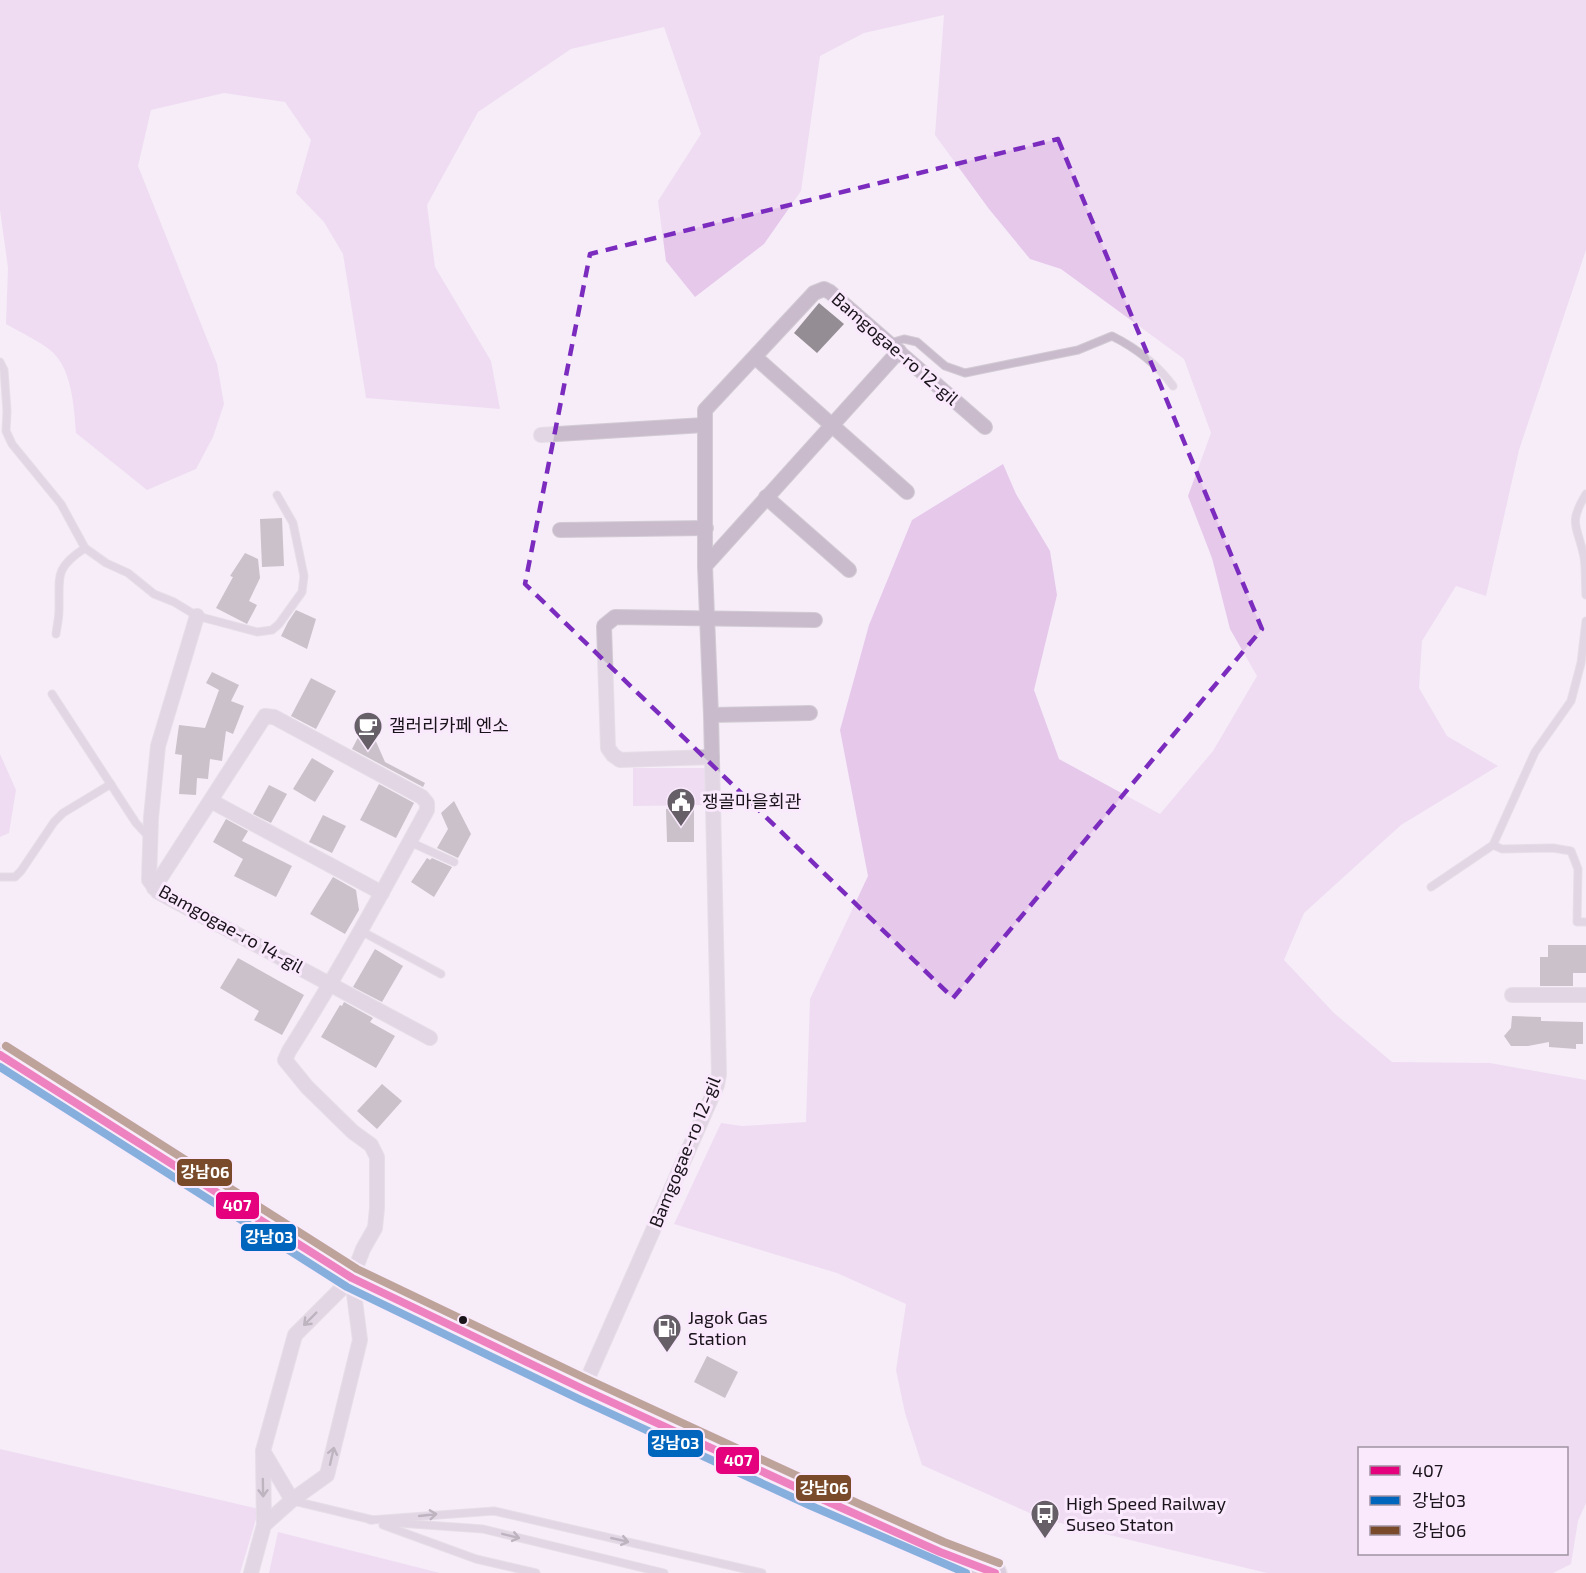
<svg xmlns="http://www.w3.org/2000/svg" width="1586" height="1573" viewBox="0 0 1586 1573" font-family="'Exo 2','Noto Sans KR',sans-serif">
<rect width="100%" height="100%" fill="#f6edf8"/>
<g fill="#e6c8eb" fill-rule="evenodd">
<path d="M0,0H1586V250L1519,450L1486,596L1456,586L1422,641L1419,688L1447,736L1498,766L1401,825L1304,913L1284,960L1334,1013L1392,1062L1490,1063L1586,1080V1503L1578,1521L1571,1564L1553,1573H1267L1043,1519L922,1465L905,1413L896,1370L906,1304L837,1273L674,1224L721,1123L742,1126L806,1122L810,999L868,876L840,730L869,625L912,520L1003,464L1016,494L1050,551L1057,595L1034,690L1059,759L1160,814L1213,751L1257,676L1230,629L1212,558L1188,496L1211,433L1184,359L1061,269L1030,259L989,209L935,135L944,15L864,33L820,56L801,191L764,244L695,297L666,261L658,201L701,134L664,27L571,49L478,112L427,205L435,267L491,361L500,409L366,398L343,254L324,222L296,193L311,140L285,102L224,93L151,110L138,166L217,364L224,404L213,437L196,469L147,490L76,433C74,407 72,367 50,350C37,340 20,332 6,324L8,268L0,210ZM1360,1448H1566V1554H1360Z"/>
<polygon points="0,754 16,790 9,833 0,837"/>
<polygon points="633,768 707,768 707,805 633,806"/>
<polygon points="0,1449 259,1509 240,1573 0,1573"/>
<polygon points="278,1532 440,1573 269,1573"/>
</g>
<g fill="#948d94">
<polygon points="819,303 844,324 817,353 794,333"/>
<polygon points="282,518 284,566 262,567 260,519"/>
<polygon points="245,553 258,559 260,578 249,601 257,605 247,624 216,608 233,577 230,576"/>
<polygon points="296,610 316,619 307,649 281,636 288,622"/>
<polygon points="212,672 239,685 231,701 244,706 233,734 226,731 222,761 210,759 208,779 197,778 196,795 179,794 182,755 175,754 179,725 205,728 219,690 206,683"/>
<polygon points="311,678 336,691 316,729 291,716"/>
<polygon points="362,730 374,737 385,762 425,783 423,787 352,749"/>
<polygon points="312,758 334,771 315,802 293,789"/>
<polygon points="379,784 414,803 396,838 360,820"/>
<polygon points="269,785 287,794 271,823 253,814"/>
<polygon points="454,801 471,834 458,858 437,848 448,829 441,813"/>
<polygon points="694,808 694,842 667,842 666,809"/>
<polygon points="323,815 346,826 332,853 309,842"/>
<polygon points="226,819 248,831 242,841 292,866 276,897 234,876 243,859 213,842"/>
<polygon points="427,858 430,860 432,858 452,867 434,897 411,882"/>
<polygon points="333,877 356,890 359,910 345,934 310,914"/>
<polygon points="1548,945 1586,945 1586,973 1573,973 1573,986 1540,986 1540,957 1548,957"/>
<polygon points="375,949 403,966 382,1002 353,987"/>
<polygon points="238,958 304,995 282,1035 254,1020 259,1011 220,988"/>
<polygon points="344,1002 373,1018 370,1022 395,1036 376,1068 321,1037 340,1005 342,1006"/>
<polygon points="1512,1016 1541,1017 1541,1021 1583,1022 1583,1044 1576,1044 1576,1049 1549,1047 1549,1042 1528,1046 1511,1046 1504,1036 1511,1028"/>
<polygon points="382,1084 402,1101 377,1129 357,1111"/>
<polygon points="707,1356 738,1372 725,1398 694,1382"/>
</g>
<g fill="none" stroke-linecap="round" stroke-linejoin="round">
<g stroke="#d2cbd4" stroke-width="9">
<g id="lane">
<path d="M890,343L904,339L917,342L945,366L965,373L1078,350L1112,336C1136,348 1157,364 1173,386"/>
<polyline points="0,362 4,370 7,411 6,431 12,444 61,504 85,548 106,563 128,573 154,594 174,602 197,616 257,632 272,630 279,624 302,592 304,576 293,523 277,495"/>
<path d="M1586,494C1567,525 1578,526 1584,557C1586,569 1585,583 1586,595"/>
<path d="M56,634C57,626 59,618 59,610C60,577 53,569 85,548"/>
<polyline points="52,694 136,823 148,836"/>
<polyline points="410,842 454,862"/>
<polyline points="1493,845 1502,849 1553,848 1571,851 1578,869 1577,922 1586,922"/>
<polyline points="0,877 15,877 21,871 54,822 63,813 111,784"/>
<polyline points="1431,887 1493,845 1535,752 1571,701 1581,663 1586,621"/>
<polyline points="361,931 441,974"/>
<polyline points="294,1501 373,1520"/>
<polyline points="370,1520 494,1511 762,1573"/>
<polyline points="384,1522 483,1529 664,1573"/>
<polyline points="383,1525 476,1559 536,1573"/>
</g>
</g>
<g stroke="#d2cbd4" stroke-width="16">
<g id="street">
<polyline points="755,357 907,492"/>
<polyline points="541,435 704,425"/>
<polyline points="766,497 849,570"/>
<polyline points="560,530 706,528"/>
<polyline points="705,566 899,351"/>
<polyline points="197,616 158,746 151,818 149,880 158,892 430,1038"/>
<polyline points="711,715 810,713"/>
<polyline points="712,757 620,760 613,755 608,748 604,626 615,617 815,620"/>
<polyline points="211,801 382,893"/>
<path d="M154,888L265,716L274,717L422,797L427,803V810C383,891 339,972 289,1051L285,1060L307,1087L353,1132L371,1145L377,1157V1208L375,1228L363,1249L352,1278L295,1335L263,1451L292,1500"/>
<polyline points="1512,995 1586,995"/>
<polyline points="583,1389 717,1085 719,1074 711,715 705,566 705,410 814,293 824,289 830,292 985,427"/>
<polyline points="263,1452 264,1525"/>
<polyline points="251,1573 264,1525 292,1500 327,1475 360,1340 352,1278"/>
</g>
</g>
<g stroke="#d2cbd4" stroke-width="25">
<polyline id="primary" points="0,1055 352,1278 583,1389 813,1495 940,1552 995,1573"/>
</g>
<use href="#lane" stroke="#c9bbcc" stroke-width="7"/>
<use href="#street" stroke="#c9bbcc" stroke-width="14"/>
<use href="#primary" stroke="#baa8be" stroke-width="22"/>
<g stroke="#fae8fd" stroke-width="12">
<polyline id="bus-1" points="0,1055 352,1278 583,1389 813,1495 940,1552 995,1573"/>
</g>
<g stroke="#fae8fd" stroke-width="12">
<polyline id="bus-2" points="0,1067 347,1287 579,1399 809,1505 966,1573"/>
</g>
<g stroke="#fae8fd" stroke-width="12">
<polyline id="bus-3" points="6,1046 357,1269 587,1379 817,1485 944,1542 999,1563"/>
</g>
<use href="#bus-1" stroke="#e5007d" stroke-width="8"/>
<use href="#bus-2" stroke="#0065bd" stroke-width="8"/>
<use href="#bus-3" stroke="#7a4b2a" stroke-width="8"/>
</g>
<defs><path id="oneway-shaft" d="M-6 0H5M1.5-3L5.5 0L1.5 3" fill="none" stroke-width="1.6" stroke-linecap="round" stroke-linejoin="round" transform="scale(1.5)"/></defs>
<g stroke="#7a6f7c">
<use href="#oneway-shaft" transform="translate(310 1319) rotate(135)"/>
<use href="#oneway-shaft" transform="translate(332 1456) rotate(-77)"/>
<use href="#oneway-shaft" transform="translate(263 1488) rotate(89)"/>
<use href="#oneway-shaft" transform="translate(428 1515) rotate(-6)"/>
<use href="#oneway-shaft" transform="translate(511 1536) rotate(14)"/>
<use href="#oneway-shaft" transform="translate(620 1540) rotate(13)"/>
</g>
<path d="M0 0H1586V1573H0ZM1058,139L1262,629L953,998L525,584L590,254Z" fill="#f6edf8" fill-opacity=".55" fill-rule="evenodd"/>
<path fill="none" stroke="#7b2cbf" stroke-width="4.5" stroke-dasharray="12 8" stroke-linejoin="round" d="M1058,139L1262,629L953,998L525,584L590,254Z"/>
<defs>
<g id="cafe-pin" transform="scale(1.5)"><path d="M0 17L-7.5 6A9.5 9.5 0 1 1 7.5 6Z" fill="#665f68" stroke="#fae8fd"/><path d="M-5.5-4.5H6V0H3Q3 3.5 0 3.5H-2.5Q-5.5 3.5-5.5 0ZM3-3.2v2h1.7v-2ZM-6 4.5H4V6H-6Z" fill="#fff"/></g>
<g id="civic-pin" transform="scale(1.5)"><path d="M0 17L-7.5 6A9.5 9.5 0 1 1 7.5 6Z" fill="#665f68" stroke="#fae8fd"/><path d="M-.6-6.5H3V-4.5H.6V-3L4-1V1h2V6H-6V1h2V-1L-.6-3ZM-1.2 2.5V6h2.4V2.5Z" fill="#fff"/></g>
<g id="fuel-pin" transform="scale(1.5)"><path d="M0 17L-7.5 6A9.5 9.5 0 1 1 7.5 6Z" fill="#665f68" stroke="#fae8fd"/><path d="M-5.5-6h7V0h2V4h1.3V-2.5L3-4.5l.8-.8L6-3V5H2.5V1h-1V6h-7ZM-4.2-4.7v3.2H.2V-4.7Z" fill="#fff"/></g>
<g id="bus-pin" transform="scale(1.5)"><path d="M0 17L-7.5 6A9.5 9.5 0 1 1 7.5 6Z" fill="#665f68" stroke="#fae8fd"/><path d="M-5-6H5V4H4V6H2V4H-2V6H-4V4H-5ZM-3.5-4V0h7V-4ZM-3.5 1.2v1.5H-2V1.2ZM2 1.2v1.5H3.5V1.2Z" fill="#fff"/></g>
</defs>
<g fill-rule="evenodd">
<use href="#cafe-pin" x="368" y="726"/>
<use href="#civic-pin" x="681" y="802"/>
<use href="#fuel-pin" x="667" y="1328"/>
<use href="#bus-pin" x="1045" y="1514"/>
</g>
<circle fill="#19131a" stroke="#fae8fd" stroke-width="2" cx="463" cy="1320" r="5"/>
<g text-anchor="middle" stroke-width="6" stroke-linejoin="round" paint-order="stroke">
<g font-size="18" fill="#19131a" stroke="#fae8fd">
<text transform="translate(895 349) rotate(41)" y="6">Bamgogae-ro 12-gil</text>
<text transform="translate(231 929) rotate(29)" y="6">Bamgogae-ro 14-gil</text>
<text transform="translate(685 1152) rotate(-68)" y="6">Bamgogae-ro 12-gil</text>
</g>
<g font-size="18" fill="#19131a" stroke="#fae8fd" text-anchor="start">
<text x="389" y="732">갤러리카페 엔소</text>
<text x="702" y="808">쟁골마을회관</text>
<text x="688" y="1324">Jagok Gas<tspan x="688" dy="21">Station</tspan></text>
<text x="1066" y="1510">High Speed Railway<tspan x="1066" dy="21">Suseo Staton</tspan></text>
</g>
</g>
<g stroke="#fae8fd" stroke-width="2">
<rect x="176" y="1158" width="57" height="29" rx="6" fill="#7a4b2a"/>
<rect x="215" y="1191" width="45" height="29" rx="6" fill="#e5007d"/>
<rect x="240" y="1223" width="57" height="29" rx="6" fill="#0065bd"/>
<rect x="647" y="1429" width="57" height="29" rx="6" fill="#0065bd"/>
<rect x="715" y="1446" width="45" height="29" rx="6" fill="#e5007d"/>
<rect x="795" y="1474" width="57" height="28" rx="6" fill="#7a4b2a"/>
</g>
<g font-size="16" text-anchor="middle" font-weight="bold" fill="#fff">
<text x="205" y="1178">강남06</text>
<text x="237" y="1211">407</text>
<text x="269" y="1243">강남03</text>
<text x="675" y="1449">강남03</text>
<text x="738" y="1466">407</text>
<text x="824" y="1494">강남06</text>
</g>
<rect x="1358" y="1447" width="210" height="108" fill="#fae8fd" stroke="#a093a2" stroke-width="1.5"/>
<rect x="1370" y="1466" width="30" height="9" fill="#e5007d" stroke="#a093a2" stroke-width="1.5"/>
<text x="1412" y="1477" font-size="18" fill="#19131a">407</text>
<rect x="1370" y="1496" width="30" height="9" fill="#0065bd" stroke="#a093a2" stroke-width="1.5"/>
<text x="1412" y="1507" font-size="18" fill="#19131a">강남03</text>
<rect x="1370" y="1526" width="30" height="9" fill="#7a4b2a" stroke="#a093a2" stroke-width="1.5"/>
<text x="1412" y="1537" font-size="18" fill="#19131a">강남06</text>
</svg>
